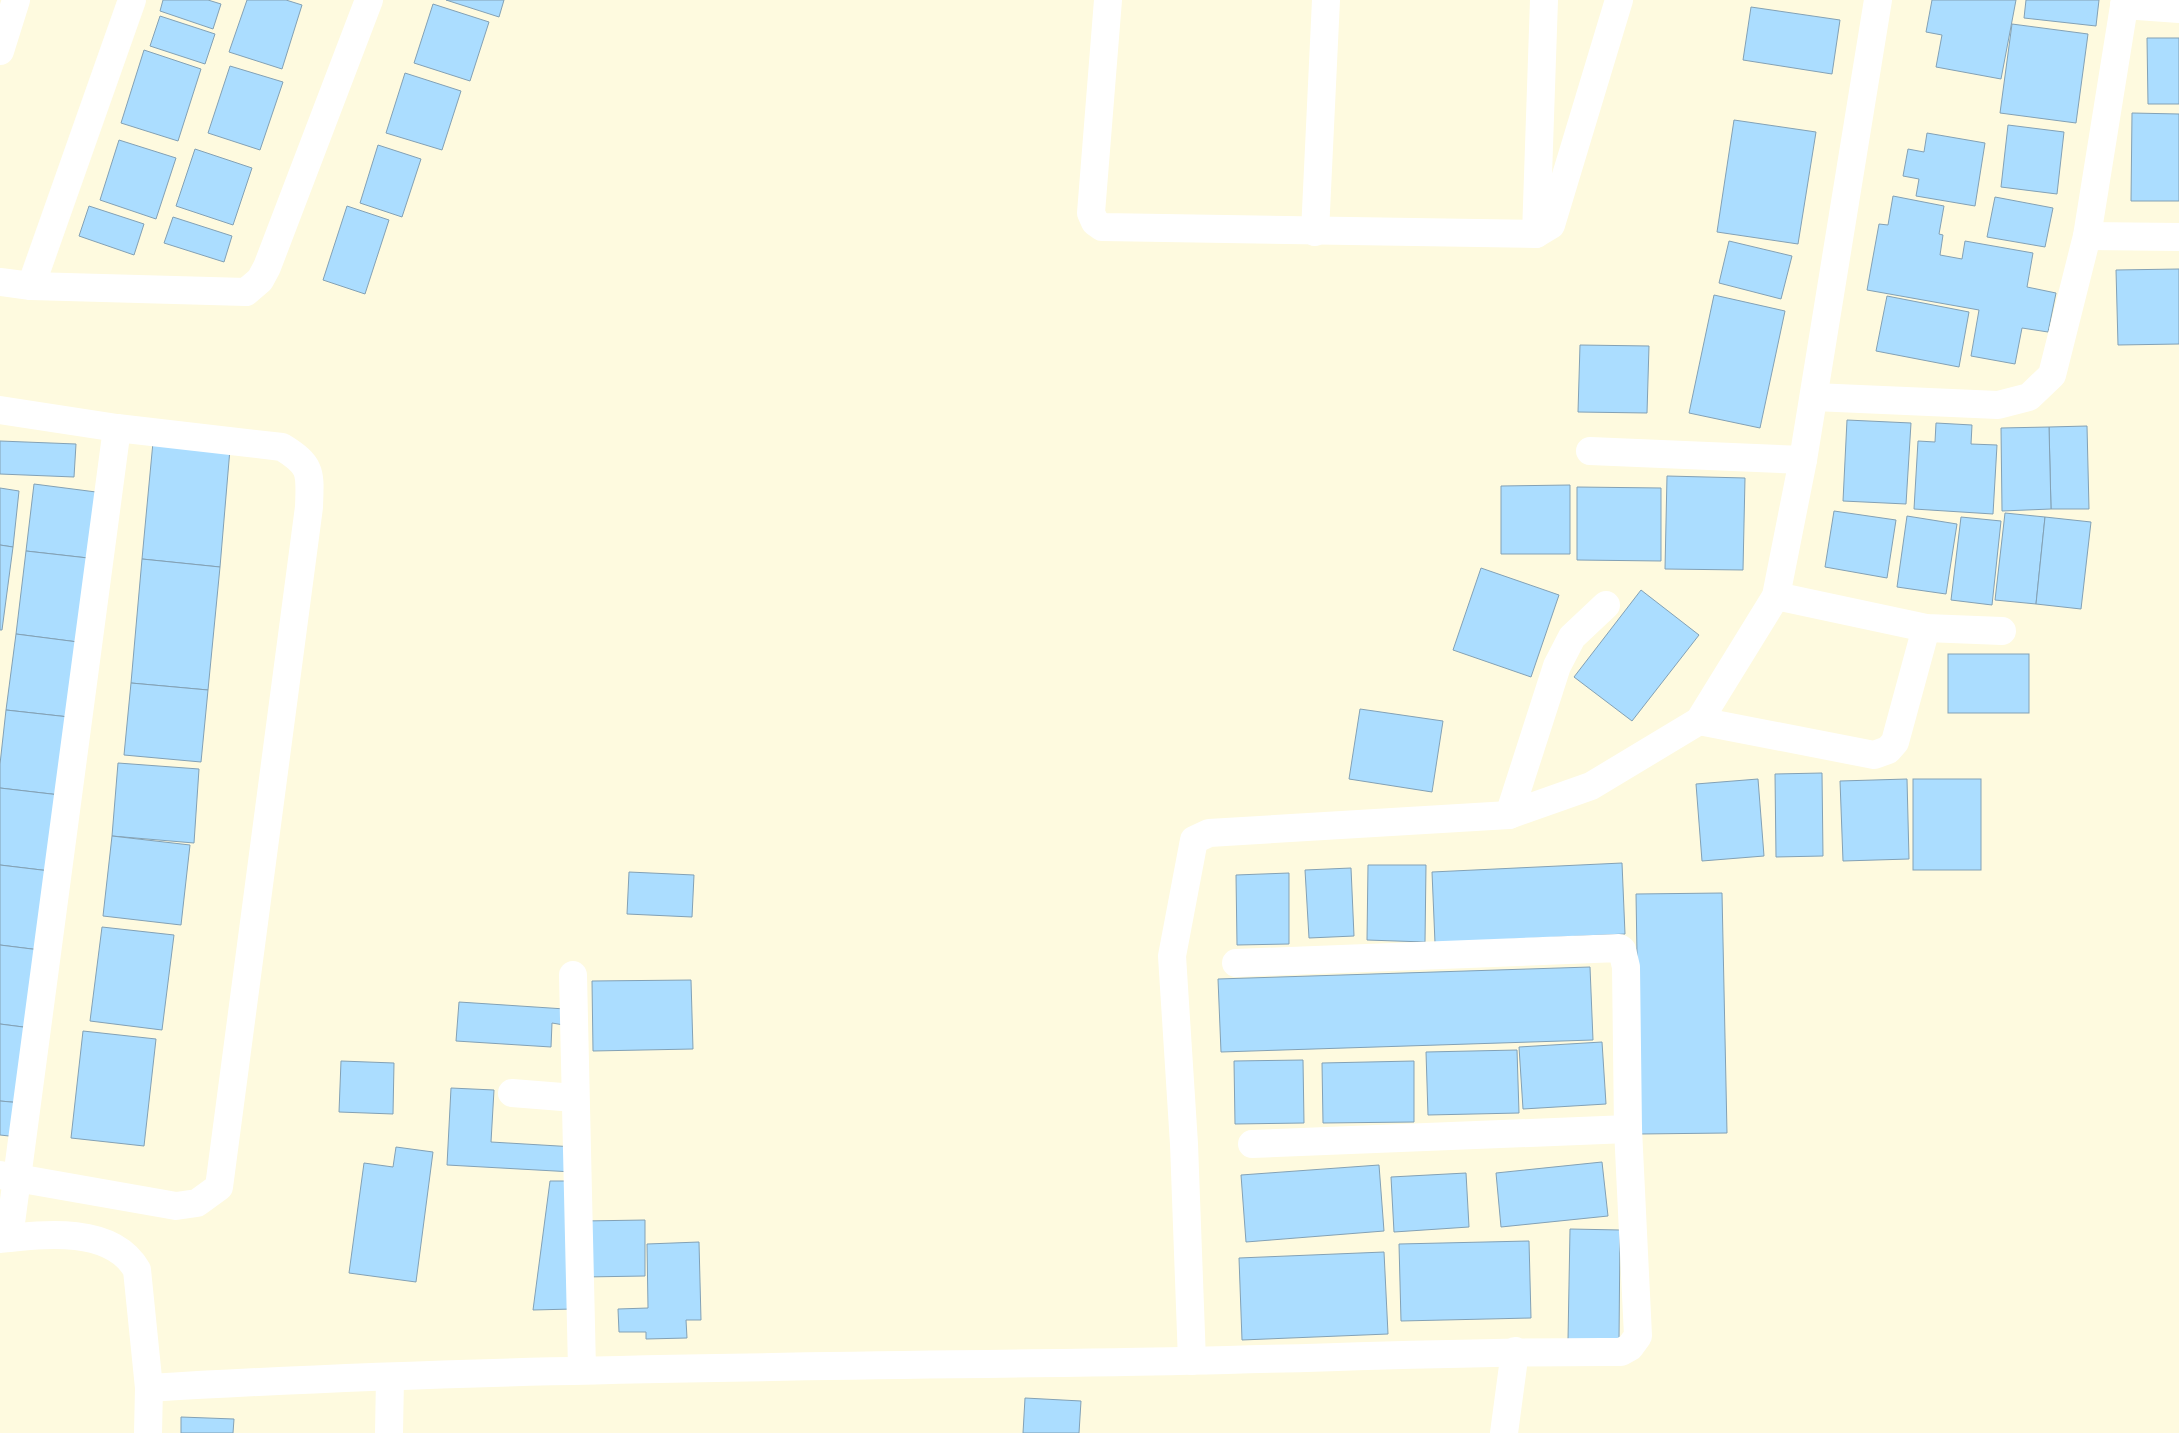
<svg xmlns="http://www.w3.org/2000/svg" width="2179" height="1433" viewBox="0 0 2179 1433" font-family="'Golos Text',sans-serif">
<rect width="100%" height="100%" fill="#fefadf"/>
<g fill="#abddff" stroke="#83a1b5">
<polygon points="163,0 208,0 221,4 213,29 160,11"/>
<polygon points="247,0 286,0 302,5 282,69 229,52"/>
<polygon points="446,0 504,0 499,17"/>
<polygon points="1932,0 2016,0 2001,79 1936,67 1942,35 1926,32"/>
<polygon points="2026,0 2099,0 2096,26 2024,18"/>
<polygon points="433,4 489,22 470,81 414,63"/>
<polygon points="1751,7 1840,20 1832,74 1743,60"/>
<polygon points="160,16 215,34 205,64 150,46"/>
<polygon points="2012,24 2088,34 2076,123 2000,113"/>
<polygon points="2147,38 2179,38 2179,104 2148,104"/>
<polygon points="144,50 201,69 178,141 121,123"/>
<polygon points="230,66 283,82 260,150 208,133"/>
<polygon points="405,73 461,91 442,150 386,133"/>
<polygon points="2132,113 2179,114 2179,201 2131,201"/>
<polygon points="1734,120 1816,132 1798,244 1717,232"/>
<polygon points="2008,125 2064,132 2057,194 2001,187"/>
<polygon points="1927,133 1985,143 1975,206 1916,196 1919,179 1903,176 1908,149 1924,152"/>
<polygon points="119,140 176,158 156,219 100,200"/>
<polygon points="378,145 421,159 402,217 360,203"/>
<polygon points="195,149 252,168 233,225 176,206"/>
<polygon points="1893,196 1944,206 1939,234 1943,235 1940,255 1962,259 1965,241 2033,253 2027,287 2056,293 2048,332 2022,328 2015,364 1971,356 1979,310 1867,290 1879,224 1888,225"/>
<polygon points="1995,197 2053,208 2045,247 1987,237"/>
<polygon points="89,206 144,224 134,255 79,236"/>
<polygon points="347,206 389,220 365,294 323,280"/>
<polygon points="173,217 232,236 224,262 164,243"/>
<polygon points="1729,241 1792,256 1781,299 1719,283"/>
<polygon points="2179,269 2179,344 2118,345 2116,270"/>
<polygon points="1714,295 1785,311 1760,428 1689,413"/>
<polygon points="1887,296 1969,312 1959,367 1876,351"/>
<polygon points="1580,345 1649,346 1647,413 1578,412"/>
<polygon points="1847,420 1911,423 1906,504 1843,501"/>
<polygon points="1936,423 1972,425 1971,444 1997,445 1993,514 1914,509 1918,441 1935,442"/>
<polygon points="2087,426 2089,509 2051,509 2049,427"/>
<polygon points="2049,427 2051,509 2002,511 2001,428"/>
<polygon points="0,441 76,444 74,477 0,474"/>
<polygon points="153,442 230,449 220,567 142,559"/>
<polygon points="1667,476 1745,478 1743,570 1665,569"/>
<polygon points="34,484 96,492 88,558 26,551"/>
<polygon points="1570,485 1570,554 1501,554 1501,486"/>
<polygon points="1577,487 1661,488 1661,561 1577,560"/>
<polygon points="0,488 19,491 13,547 0,545"/>
<polygon points="1834,511 1896,520 1887,578 1825,567"/>
<polygon points="2005,513 2045,517 2036,604 1995,600"/>
<polygon points="1907,516 1957,524 1946,594 1897,587"/>
<polygon points="1961,517 2001,521 1992,605 1951,600"/>
<polygon points="2045,517 2091,522 2081,609 2036,604"/>
<polygon points="0,545 13,547 2,630 0,630"/>
<polygon points="26,551 88,558 78,642 16,634"/>
<polygon points="142,559 220,567 208,690 131,683"/>
<polygon points="1481,568 1559,595 1531,677 1453,650"/>
<polygon points="1641,590 1699,635 1632,721 1574,677"/>
<polygon points="16,634 78,642 69,717 6,710"/>
<rect x="1948" y="654" width="81" height="59"/>
<polygon points="131,683 208,690 201,762 124,755"/>
<polygon points="1360,709 1443,721 1432,792 1349,779"/>
<polygon points="6,710 69,717 60,795 0,788 0,764"/>
<polygon points="118,763 199,769 194,843 112,836"/>
<polygon points="1822,773 1823,856 1776,857 1775,774"/>
<polygon points="1758,779 1764,856 1702,861 1696,784"/>
<polygon points="1907,779 1909,859 1843,861 1840,781"/>
<rect x="1913" y="779" width="68" height="91"/>
<polygon points="0,788 60,795 50,871 0,865"/>
<polygon points="112,836 190,845 181,925 103,916"/>
<polygon points="1622,863 1625,934 1435,943 1432,872"/>
<polygon points="0,865 50,871 40,950 0,945"/>
<polygon points="1368,865 1426,865 1425,942 1367,940"/>
<polygon points="1351,868 1354,936 1309,938 1305,870"/>
<polygon points="629,872 694,875 692,917 627,914"/>
<polygon points="1289,873 1289,944 1237,945 1236,875"/>
<polygon points="1722,893 1727,1133 1640,1134 1636,894"/>
<polygon points="102,927 174,935 162,1030 90,1021"/>
<polygon points="0,945 40,950 31,1028 0,1024"/>
<polygon points="1590,967 1593,1040 1221,1052 1218,979"/>
<polygon points="691,980 693,1049 593,1051 592,981"/>
<polygon points="459,1002 565,1009 564,1025 552,1023 551,1047 456,1041"/>
<polygon points="0,1024 31,1028 22,1103 0,1101"/>
<polygon points="83,1031 156,1039 144,1146 71,1138"/>
<polygon points="1602,1042 1606,1104 1523,1109 1519,1047"/>
<polygon points="1517,1050 1519,1113 1428,1115 1426,1052"/>
<polygon points="1303,1060 1304,1123 1235,1124 1234,1061"/>
<polygon points="341,1061 394,1063 393,1114 339,1112"/>
<polygon points="1414,1061 1414,1122 1323,1123 1322,1063"/>
<polygon points="451,1088 494,1090 491,1142 575,1147 573,1172 447,1165"/>
<polygon points="0,1101 22,1103 18,1137 0,1135"/>
<polygon points="396,1147 433,1152 416,1282 349,1273 364,1163 393,1167"/>
<polygon points="1602,1162 1608,1216 1501,1227 1496,1173"/>
<polygon points="1379,1165 1384,1231 1246,1242 1241,1175"/>
<polygon points="1466,1173 1469,1227 1394,1232 1391,1177"/>
<polygon points="550,1181 573,1181 573,1309 533,1310"/>
<polygon points="645,1220 645,1276 584,1277 583,1221"/>
<polygon points="1570,1229 1620,1230 1619,1341 1568,1340"/>
<polygon points="1529,1241 1531,1318 1401,1321 1399,1244"/>
<polygon points="699,1242 701,1320 686,1320 687,1338 646,1339 646,1332 619,1332 618,1309 648,1308 647,1244"/>
<polygon points="1384,1252 1388,1334 1242,1340 1239,1258"/>
<polygon points="1025,1398 1081,1401 1079,1433 1023,1433"/>
<polygon points="181,1417 234,1419 233,1433 181,1433"/>
</g>
<g fill="none" stroke-linecap="round" stroke-linejoin="round">
<g stroke="#fff" stroke-width="28">
<polyline points="1108,0 1091,213 1095,222 1102,227 1536,234 1551,225 1619,0"/>
<polyline points="2124,5 2179,9"/>
<polyline points="0,51 16,0"/>
<polyline points="1315,232 1326,0"/>
<polyline points="1536,234 1544,0"/>
<polyline points="2087,236 2179,237"/>
<polyline points="0,282 31,286 246,292 260,280 267,267 369,0"/>
<polyline points="31,286 132,0"/>
<polyline points="1814,397 1998,405 2029,397 2052,375 2087,236 2125,0"/>
<polyline points="0,410 117,428 9,1238"/>
<polyline points="1590,451 1803,460"/>
<polyline points="1776,596 1926,628 2002,631"/>
<polyline points="1699,721 1874,755 1888,750 1895,742 1926,628"/>
<polyline points="1509,815 1557,666 1572,637 1606,605"/>
<polyline points="573,975 582,1369"/>
<polyline points="512,1093 575,1098"/>
<polyline points="1252,1144 1628,1129"/>
<path d="M0,1175L176,1206L197,1203L219,1187L309,507C310,473 313,466 282,447L117,428"/>
<path d="M0,1239C44,1234 112,1226 137,1270L149,1388L148,1433"/>
<polyline points="1192,1361 1184,1144 1172,956 1194,840 1209,833 1509,815 1591,786 1699,721 1776,596 1803,460 1878,0"/>
<path d="M149,1388C474,1368 800,1367 1125,1362C1291,1360 1456,1351 1621,1352L1630,1347L1638,1336L1628,1129L1626,967L1622,950L1619,948L1236,963"/>
<polyline points="389,1433 390,1377"/>
<polyline points="1504,1433 1515,1351"/>
</g>
</g>
</svg>
